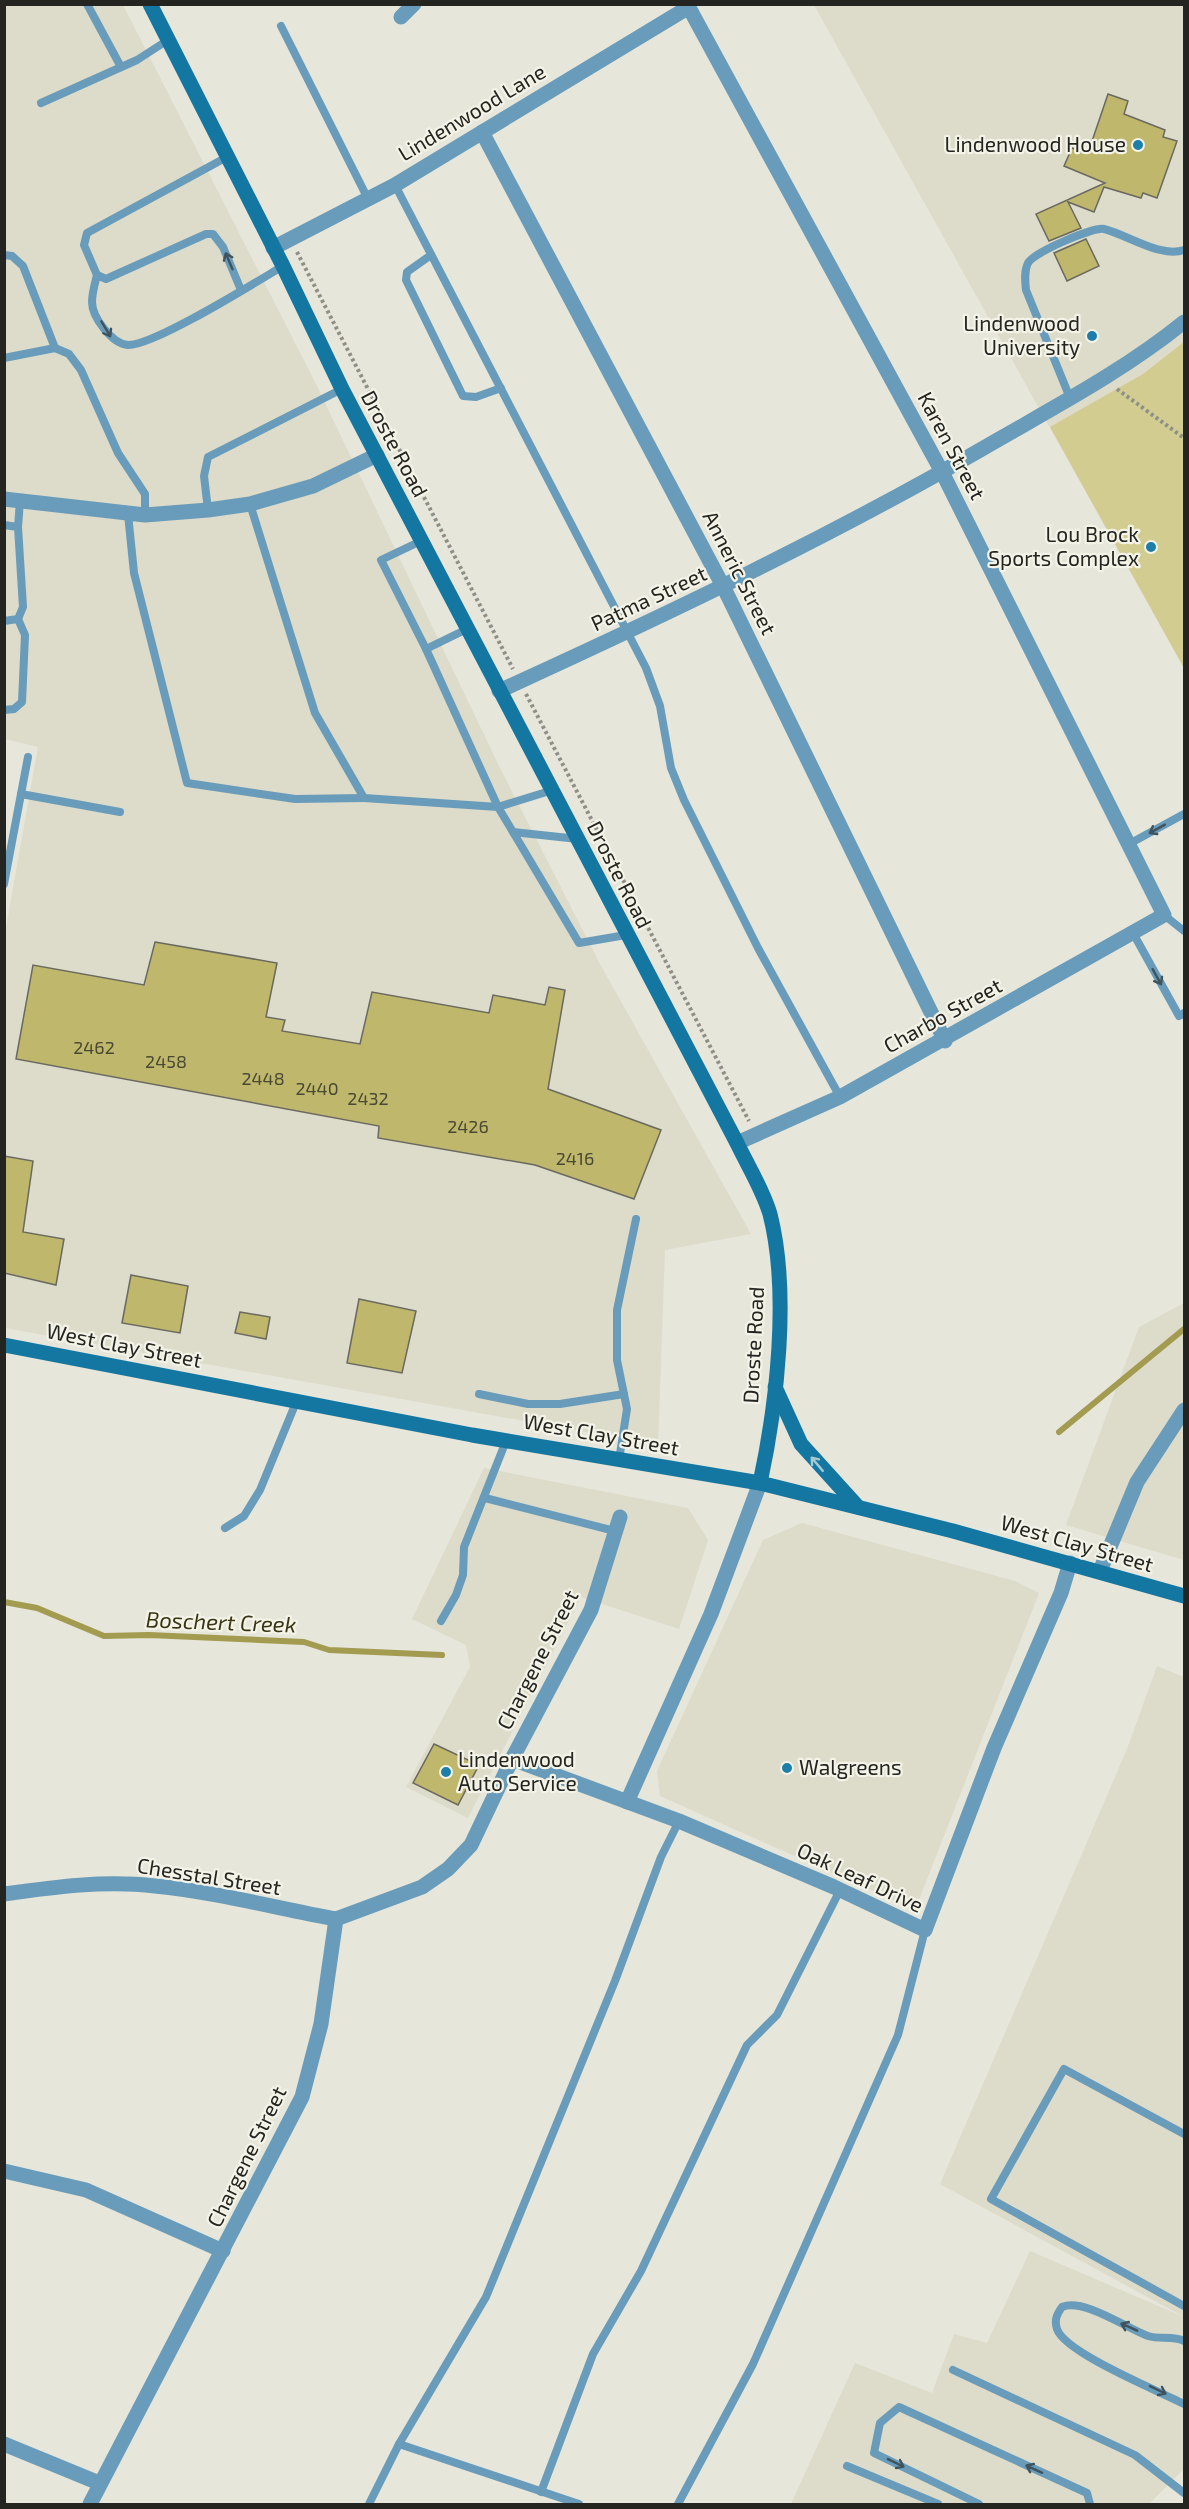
<svg xmlns="http://www.w3.org/2000/svg" width="1189" height="2509" viewBox="0 0 1189 2509" font-family="'Exo 2',sans-serif">
<rect width="100%" height="100%" fill="#e6e6db"/>
<g fill="#dddbc9">
<polygon points="5,5 123,5 315,382 500,768 600,964 751,1234 665,1250 658,1445 5,1328 5,933 38,747 5,739"/>
<polygon points="814,5 1184,5 1184,668"/>
<polygon points="1184,1303 1184,1560 1066,1525 1139,1327"/>
<polygon points="484,1468 688,1508 708,1540 679,1629 581,1597 468,1818 406,1787 470,1667 466,1645 412,1619"/>
<polygon points="802,1523 1015,1581 1039,1593 915,1910 660,1796 657,1771 763,1540"/>
<polygon points="1157,1666 1184,1677 1184,2469 1149,2504 791,2504 855,2363 932,2393 954,2334 987,2343 1030,2251 1184,2317 940,2184 1127,1749"/>
</g>
<polygon fill="#d2cc91" points="1184,342 1184,668 1050,427 1143,374"/>
<g fill="none" stroke-linecap="round" stroke-linejoin="round">
<g stroke="#a39b50" stroke-width="6">
<polyline points="1059,1432 1184,1329"/>
<polyline points="4,1602 37,1608 104,1636 149,1635 304,1642 329,1650 442,1655"/>
</g>
</g>
<g fill="#beb76c" stroke="#6a6960" stroke-width="1.5">
<polygon points="1108,94 1128,101 1124,114 1165,130 1163,137 1177,141 1157,198 1143,193 1141,198 1104,187 1094,212 1068,202 1081,228 1049,241 1036,214 1105,183 1064,166 1072,148 1088,153"/>
<polygon points="1086,239 1099,266 1067,281 1054,253"/>
<polygon points="155,942 277,963 266,1017 285,1020 282,1031 360,1044 372,992 489,1013 493,995 545,1005 549,987 565,990 548,1089 661,1130 634,1199 535,1165 378,1138 379,1126 16,1059 33,965 144,985"/>
<polygon points="4,1156 33,1161 23,1232 64,1239 56,1285 4,1273"/>
<polygon points="131,1275 188,1286 180,1333 122,1323"/>
<polygon points="359,1299 416,1311 402,1373 347,1363"/>
<polygon points="240,1312 270,1317 266,1339 235,1333"/>
<polygon points="434,1744 479,1765 458,1805 413,1783"/>
</g>
<g fill="none" stroke-linecap="round" stroke-linejoin="round">
<g stroke="#8f8f88" stroke-width="4" stroke-dasharray="3 3" stroke-linecap="butt">
<polyline points="297,252 513,669"/>
<polyline points="1117,389 1184,438"/>
<polyline points="526,694 749,1121"/>
</g>
<g stroke="#689cba" stroke-width="8">
<polyline points="87,4 121,67"/>
<polyline points="281,26 368,199"/>
<polyline points="41,103 137,60 168,40"/>
<polyline points="227,157 87,233 84,245 97,275 106,279 206,234 213,234 223,247 241,290"/>
<polyline points="395,185 646,668 660,706 671,768 684,800 758,948 840,1097"/>
<polyline points="4,255 12,256 23,266 55,348"/>
<polyline points="431,255 407,272 406,280 463,396 476,397 501,388"/>
<path d="M97,275C95,283 92,293 92,302C92,317 112,344 128,345C154,346 256,282 283,266"/>
<polyline points="4,358 55,348 69,354 81,370 118,453 145,494 145,515"/>
<path d="M1070,398L1026,290C1025,281 1024,271 1028,263C1034,252 1093,227 1104,229C1128,235 1160,258 1184,250"/>
<polyline points="250,504 315,713 364,798 498,807 553,790"/>
<polyline points="208,510 204,476 208,457 342,389"/>
<polyline points="128,514 134,573 187,783 295,799 364,798"/>
<polyline points="4,525 18,527"/>
<polyline points="421,541 381,560 426,649 498,807 513,832 578,839"/>
<polyline points="4,621 18,619 23,607 18,527 20,501"/>
<polyline points="426,649 467,629"/>
<polyline points="4,710 14,709 22,702 25,635 18,619"/>
<polyline points="21,794 120,812"/>
<polyline points="513,832 579,943 626,935"/>
<polyline points="1129,844 1184,814"/>
<polyline points="4,884 28,757"/>
<polyline points="1164,915 1184,931"/>
<polyline points="1133,933 1179,1016 1184,1013"/>
<polyline points="479,1394 528,1404 560,1404 624,1394"/>
<polyline points="619,1460 627,1409 617,1360 617,1310 636,1219"/>
<polyline points="485,1498 615,1531"/>
<polyline points="225,1528 244,1516 260,1490 297,1400"/>
<polyline points="441,1621 456,1595 463,1575 464,1547 506,1441"/>
<polyline points="1184,2134 1064,2069 991,2199 1184,2306"/>
<path d="M1184,2341C1172,2335 1161,2340 1148,2336C1126,2328 1084,2298 1062,2307C1057,2314 1054,2320 1057,2329C1065,2353 1159,2391 1184,2404"/>
<polyline points="953,2370 1135,2455 1184,2493"/>
<polyline points="399,2444 579,2504"/>
<polyline points="847,2466 938,2504"/>
<polyline points="541,2492 593,2354 641,2271 747,2045 777,2015 840,1890"/>
<polyline points="369,2504 399,2444 486,2297 615,1981 661,1857 679,1821"/>
<polyline points="678,2504 753,2364 898,2035 925,1930"/>
<polyline points="979,2504 874,2453 880,2423 899,2407 1087,2493 1090,2504"/>
</g>
<g stroke="#689cba" stroke-width="15">
<polyline points="687,4 942,472 1164,915 840,1097 737,1143"/>
<polyline points="401,17 414,4"/>
<polyline points="482,132 724,588 945,1041"/>
<polyline points="273,248 395,185 689,7"/>
<polyline points="4,499 145,515 208,510 250,504 313,486 377,455"/>
<path d="M499,691C670,613 838,533 1001,438C1064,402 1127,368 1184,322"/>
<polyline points="1100,1571 1137,1482 1184,1410"/>
<polyline points="512,1759 679,1821 834,1887 925,1930 994,1748 1061,1593 1070,1563"/>
<polyline points="627,1802 711,1614 760,1483"/>
<path d="M4,1894C54,1887 105,1880 155,1886C216,1892 276,1908 336,1919"/>
<polyline points="4,2171 86,2190 223,2251"/>
<polyline points="4,2444 99,2483"/>
<polyline points="90,2504 302,2097 321,2024 336,1919 422,1887 448,1869 471,1845 512,1759 591,1610 620,1517"/>
</g>
<g stroke="#1477a2" stroke-width="15">
<path d="M150,4L283,266L342,389L737,1143C748,1166 763,1190 770,1214C790,1293 777,1404 760,1483"/>
<polyline points="4,1345 472,1435 760,1483 953,1531 1184,1596"/>
<polyline points="775,1387 801,1444 858,1507"/>
</g>
</g>
<defs><path id="oneway-shaft" d="M-6 0H5M1.5-3L5.5 0L1.5 3" fill="none" stroke-width="1.6" stroke-linecap="round" stroke-linejoin="round" transform="scale(1.5)"/></defs>
<g stroke="#3f545e">
<use href="#oneway-shaft" transform="translate(229 261) rotate(-113)"/>
<use href="#oneway-shaft" transform="translate(106 329) rotate(59)"/>
<use href="#oneway-shaft" transform="translate(1157 829) rotate(151)"/>
<use href="#oneway-shaft" transform="translate(1157 977) rotate(61)"/>
<use href="#oneway-shaft" transform="translate(1129 2327) rotate(-156)"/>
<use href="#oneway-shaft" transform="translate(1158 2390) rotate(26)"/>
<use href="#oneway-shaft" transform="translate(896 2463) rotate(26)"/>
<use href="#oneway-shaft" transform="translate(1034 2469) rotate(-155)"/>
</g>
<use stroke="#a6c8d0" href="#oneway-shaft" transform="translate(817 1464) rotate(-130)"/>
<g fill="#1d7eaa" stroke="#f4f3e8" stroke-width="2">
<circle cx="1138" cy="145" r="6"/>
<circle cx="1092" cy="336" r="6"/>
<circle cx="1151" cy="547" r="6"/>
<circle cx="787" cy="1768" r="6"/>
<circle cx="446" cy="1772" r="6"/>
</g>
<g text-anchor="middle" stroke-width="4.5" stroke-linejoin="round" paint-order="stroke">
<g font-size="18" fill="#4a4933">
<text x="94" y="1054">2462</text>
<text x="166" y="1068">2458</text>
<text x="263" y="1085">2448</text>
<text x="317" y="1095">2440</text>
<text x="368" y="1105">2432</text>
<text x="468" y="1133">2426</text>
<text x="575" y="1165">2416</text>
</g>
<g font-size="21" fill="#242420" stroke="#f4f3e8">
<text transform="translate(472 113) rotate(-31)" y="7">Lindenwood Lane</text>
<text transform="translate(394 444) rotate(62)" y="7">Droste Road</text>
<text transform="translate(951 446) rotate(62)" y="7">Karen Street</text>
<text transform="translate(739 573) rotate(63)" y="7">Anneric Street</text>
<text transform="translate(649 599) rotate(-25)" y="7">Patma Street</text>
<text transform="translate(619 875) rotate(63)" y="7">Droste Road</text>
<text transform="translate(943 1016) rotate(-29)" y="7">Charbo Street</text>
<text transform="translate(754 1345) rotate(-87)" y="7">Droste Road</text>
<text transform="translate(124 1346) rotate(11)" y="7">West Clay Street</text>
<text transform="translate(601 1435) rotate(10)" y="7">West Clay Street</text>
<text transform="translate(1077 1544) rotate(16)" y="7">West Clay Street</text>
<text transform="translate(538 1660) rotate(-63)" y="7">Chargene Street</text>
<text transform="translate(209 1877) rotate(9)" y="7">Chesstal Street</text>
<text transform="translate(860 1878) rotate(25)" y="7">Oak Leaf Drive</text>
<text transform="translate(247 2157) rotate(-64)" y="7">Chargene Street</text>
</g>
<g font-size="21" fill="#242420" stroke="#f4f3e8" text-anchor="end">
<text x="1126" y="152">Lindenwood House</text>
<text x="1080" y="331">Lindenwood<tspan x="1080" dy="24">University</tspan></text>
<text x="1139" y="542">Lou Brock<tspan x="1139" dy="24">Sports Complex</tspan></text>
<text x="458" y="1767" text-anchor="start">Lindenwood<tspan x="458" dy="24">Auto Service</tspan></text>
<text x="799" y="1775" text-anchor="start">Walgreens</text>
</g>
<g font-size="22" font-style="italic" fill="#383513" stroke="#f4f3e8">
<text transform="translate(221 1622) rotate(2)" y="8">Boschert Creek</text>
</g>
</g>
<rect width="1189" height="2509" fill="none" stroke="#242420" stroke-width="12"/>
</svg>
